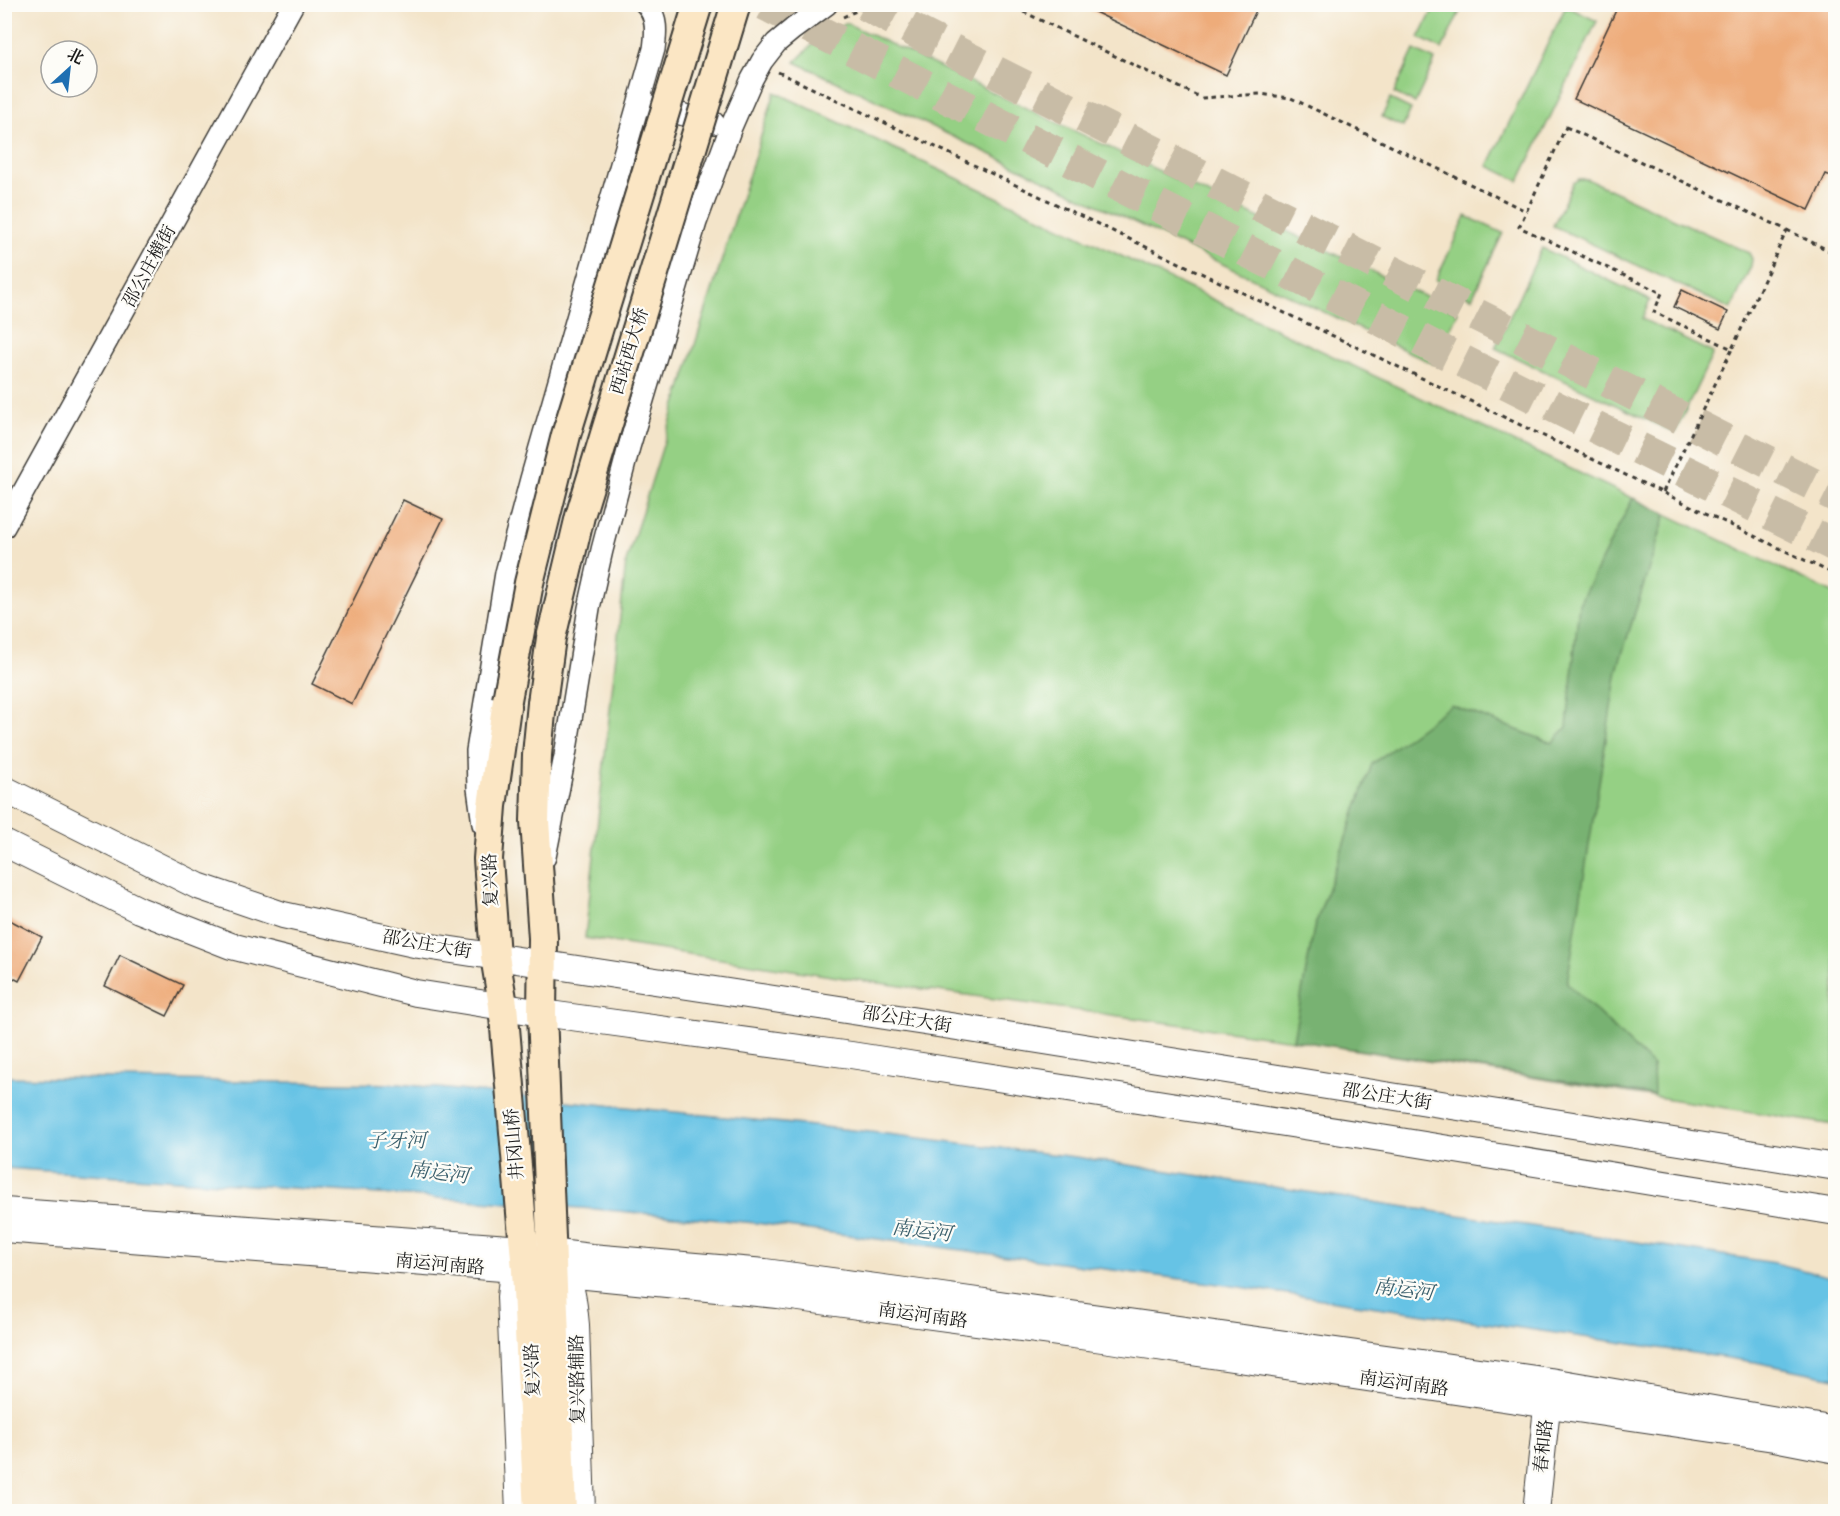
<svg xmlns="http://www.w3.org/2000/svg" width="1840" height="1516" viewBox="0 0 1840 1516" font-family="'Sorts Mill Goudy','Noto Serif SC',serif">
<rect width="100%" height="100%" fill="#fdfcf7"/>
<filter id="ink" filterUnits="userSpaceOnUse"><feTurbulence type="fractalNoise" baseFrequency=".0167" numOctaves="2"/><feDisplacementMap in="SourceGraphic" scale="12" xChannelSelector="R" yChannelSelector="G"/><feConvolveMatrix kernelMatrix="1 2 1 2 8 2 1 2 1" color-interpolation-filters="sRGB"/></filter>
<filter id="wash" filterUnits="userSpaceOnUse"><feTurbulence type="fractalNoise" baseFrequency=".008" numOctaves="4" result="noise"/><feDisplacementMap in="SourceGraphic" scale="24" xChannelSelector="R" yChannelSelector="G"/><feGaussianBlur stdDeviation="1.35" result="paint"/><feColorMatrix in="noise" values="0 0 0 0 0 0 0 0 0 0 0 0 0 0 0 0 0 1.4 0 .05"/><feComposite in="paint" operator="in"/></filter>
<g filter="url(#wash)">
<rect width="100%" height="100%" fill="#f3e4c9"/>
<g fill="#95d084" stroke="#587650" stroke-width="1.5">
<polygon points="1436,4 1463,5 1442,49 1419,38"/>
<polygon points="1566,6 1597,21 1519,181 1488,166"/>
<polygon points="846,23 1458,312 1434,364 795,62 814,43"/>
<polygon points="1414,50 1435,60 1415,103 1394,93"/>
<polygon points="775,92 1835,594 1835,1125 1293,1040 851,979 585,938 626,562"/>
<polygon points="1390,99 1411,109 1403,127 1382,117"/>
<polygon points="1579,179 1587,179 1749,253 1752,259 1751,266 1731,309 1553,226 1573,183"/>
<polygon points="1466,216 1503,233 1472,298 1436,280"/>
<polygon points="1542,248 1650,300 1642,319 1713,353 1675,433 1495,348"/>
</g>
<polygon fill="#78b272" stroke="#4a6747" stroke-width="1.5" points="1633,498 1666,514 1617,670 1567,983 1653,1066 1654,1095 1293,1040 1314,928 1372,764 1451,705 1552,743 1567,727 1579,604"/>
<polygon fill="#66c3e5" stroke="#417080" stroke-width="1.5" points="4,1077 399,1084 862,1131 1076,1157 1775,1263 1835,1278 1835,1378 1755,1362 1226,1285 756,1223 594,1209 5,1168"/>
<g id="blocks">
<g fill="#eeac7a">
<polygon points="1078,4 1259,4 1226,75"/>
<polygon points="1619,4 1836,4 1836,178 1826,174 1809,210 1574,99"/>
<polygon points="1682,290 1728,312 1720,329 1674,307"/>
<polygon points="403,500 443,519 352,704 312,684"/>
<polygon points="4,917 42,937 19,981 4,973"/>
<polygon points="120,955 183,985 167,1016 105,986"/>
</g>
</g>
</g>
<g filter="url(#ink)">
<use href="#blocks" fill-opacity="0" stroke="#3c3a36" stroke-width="1.5"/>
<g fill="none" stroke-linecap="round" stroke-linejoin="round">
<g stroke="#c8bca6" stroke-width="33" stroke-dasharray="33 16" stroke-linecap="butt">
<polyline points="765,4 1442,351 1836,546"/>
<polyline points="865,4 922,35 1836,496"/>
</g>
<g stroke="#3c3a36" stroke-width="24">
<g id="minor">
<polyline points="651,106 714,123"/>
<polyline points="4,527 293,4"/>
<path d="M483,824L478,788L477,751L506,573L531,479L654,49C656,34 658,16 646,4"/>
<polyline points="545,857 565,756 589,608 602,550 629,447 696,222 731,127 752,79 762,61 776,43 793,29 827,4"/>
</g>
</g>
<g stroke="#3c3a36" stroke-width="28">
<g id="tertiary">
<polyline points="4,789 198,886 283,915 419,945 957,1027 1836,1167"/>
<polyline points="4,843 139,910 231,946 416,993 542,1013 851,1055 1400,1141 1836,1212"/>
<polyline points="4,1211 524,1249 591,1257 765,1272 920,1293 1550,1381 1836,1430"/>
<polyline points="4,1229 526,1270 777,1295 1110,1340 1774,1438 1836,1450"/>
<path d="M559,1263C572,1282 574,1303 576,1325L582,1512"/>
<polyline points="519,1512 510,1297 513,1270 521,1255"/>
<polyline points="1536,1512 1549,1388"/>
</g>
</g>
<g stroke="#3c3a36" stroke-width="32">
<g id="secondary">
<polyline points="507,700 492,806 488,859 495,956 503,1005 526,1270 538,1512"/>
<polyline points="542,703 537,755 535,821 543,938 542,1013 562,1512"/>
</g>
</g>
<g stroke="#3c3a36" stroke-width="3" stroke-dasharray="4.5 4.5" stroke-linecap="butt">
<polyline points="1007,4 1202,98 1260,94 1291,98 1526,211"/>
<polyline points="843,17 871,4"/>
<polyline points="778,72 1836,575"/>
<polygon points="1566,127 1787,230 1732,349 1654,312 1662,293 1519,227"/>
<polyline points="1787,230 1836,254"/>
<polyline points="1663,492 1732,349"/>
</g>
<use href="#minor" stroke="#fff" stroke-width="21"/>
<use href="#tertiary" stroke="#fff" stroke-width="26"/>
<use href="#secondary" stroke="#fbe6c4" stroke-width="28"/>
<g stroke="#3c3a36" stroke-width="32" stroke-linecap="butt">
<g id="secondary-bridge">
<polyline points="507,700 529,583 566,435 698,4"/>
<polyline points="542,703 551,638 580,516 736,4"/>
</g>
</g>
<use href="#secondary-bridge" stroke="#fbe6c4" stroke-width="28"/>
</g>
</g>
<g text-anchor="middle" stroke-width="4.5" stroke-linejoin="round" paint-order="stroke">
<g font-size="18" fill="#1c1c1c" stroke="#fdfcf7">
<text transform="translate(149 266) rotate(-61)" y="6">邵公庄横街</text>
<text transform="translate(629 351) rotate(-73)" y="6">西站西大桥</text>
<text transform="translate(490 880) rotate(-92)" y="6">复兴路</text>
<text transform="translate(427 944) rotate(10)" y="6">邵公庄大街</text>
<text transform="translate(907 1019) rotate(9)" y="6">邵公庄大街</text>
<text transform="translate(1387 1096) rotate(9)" y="6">邵公庄大街</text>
<text transform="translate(514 1144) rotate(-95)" y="6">井冈山桥</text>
<text transform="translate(440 1264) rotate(5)" y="6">南运河南路</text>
<text transform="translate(923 1315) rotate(8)" y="6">南运河南路</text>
<text transform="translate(532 1370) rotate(-92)" y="6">复兴路</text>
<text transform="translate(577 1379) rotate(-91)" y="6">复兴路辅路</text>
<text transform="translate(1404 1383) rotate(8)" y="6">南运河南路</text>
<text transform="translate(1543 1446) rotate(-84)" y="6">春和路</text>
</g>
<g font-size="20" font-style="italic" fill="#3a5f6c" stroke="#fdfcf7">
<text x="396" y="1147">子牙河</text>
<text transform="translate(439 1172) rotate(7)" y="7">南运河</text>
<text transform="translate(922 1230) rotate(7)" y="7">南运河</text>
<text transform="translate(1404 1289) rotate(7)" y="7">南运河</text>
</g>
</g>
<rect width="1840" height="1516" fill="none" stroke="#fdfcf7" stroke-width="24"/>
<g transform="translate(69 69) rotate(27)"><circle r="28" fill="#fdfcf7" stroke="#a3a29f" stroke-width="1.5"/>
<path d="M0-4.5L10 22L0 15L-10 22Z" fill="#1f6fb2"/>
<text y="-9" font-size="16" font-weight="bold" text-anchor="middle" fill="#1c1c1c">北</text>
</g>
</svg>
